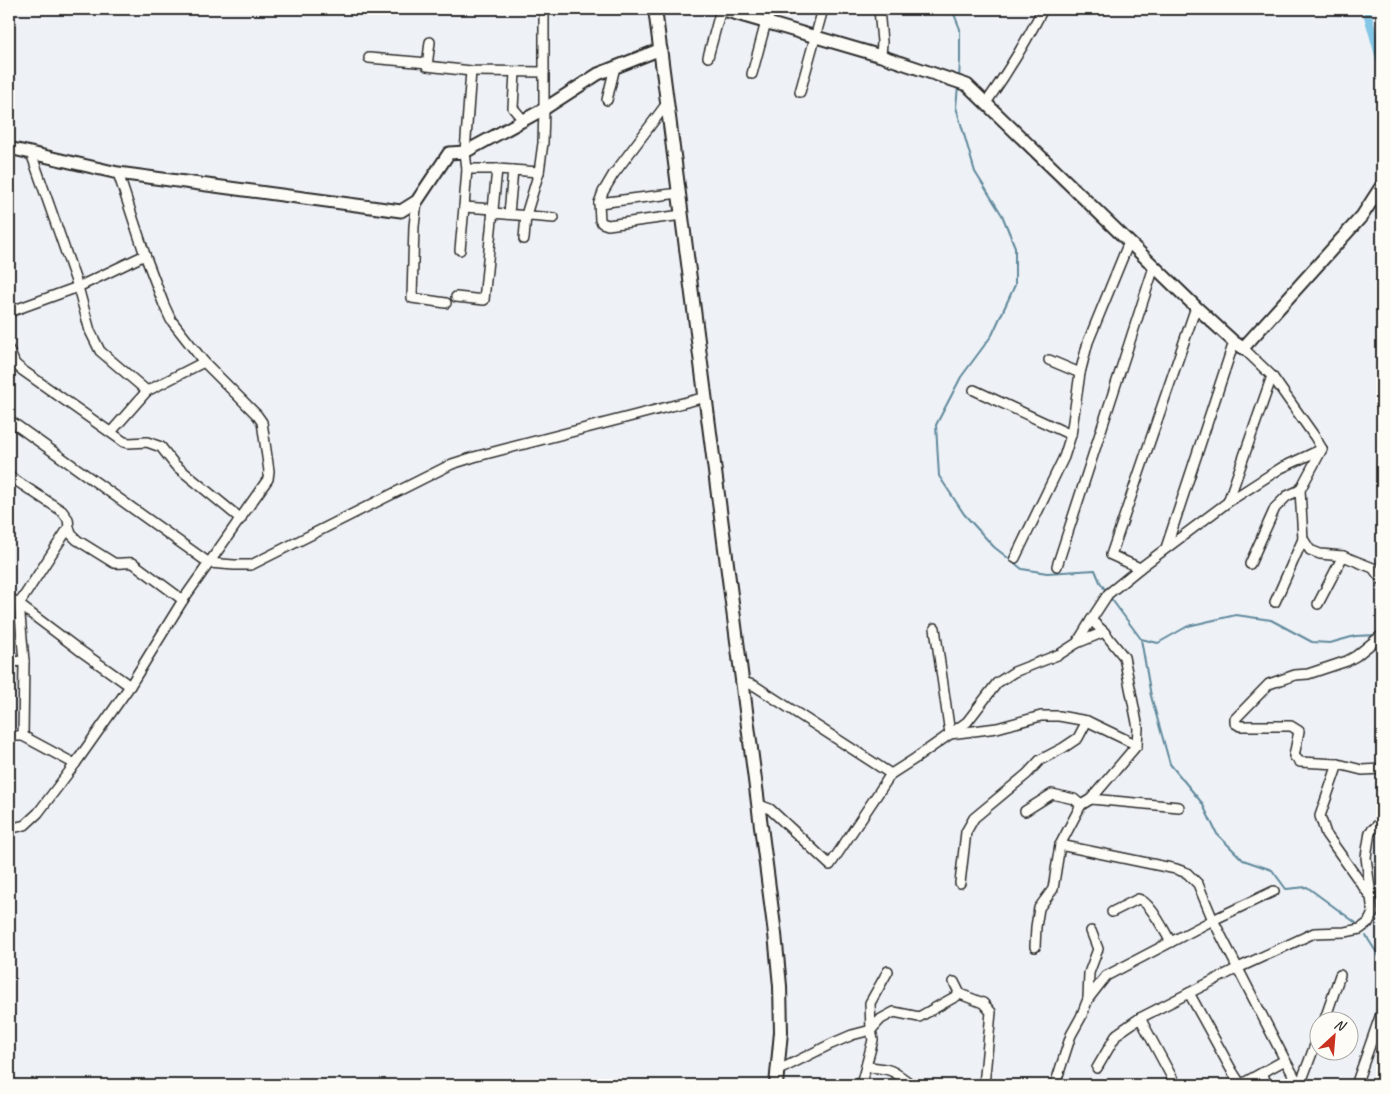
<svg xmlns="http://www.w3.org/2000/svg" width="1391" height="1094" viewBox="0 0 1391 1094" font-family="Caveat,sans-serif">
<rect width="100%" height="100%" fill="#eef2f7"/>
<filter id="ink" filterUnits="userSpaceOnUse"><feTurbulence type="fractalNoise" baseFrequency=".02" numOctaves="2"/><feDisplacementMap in="SourceGraphic" scale="10" xChannelSelector="R" yChannelSelector="G"/><feConvolveMatrix kernelMatrix="1 2 1 2 8 2 1 2 1" color-interpolation-filters="sRGB"/></filter>
<g filter="url(#ink)">
<g fill="none" stroke-linecap="round" stroke-linejoin="round">
<g stroke="#60889b" stroke-width="2">
<polyline points="952,9 960,29 960,60 959,79"/>
<polyline points="958,86 956,107 975,172 1002,215 1015,247 1015,285 992,335 961,377 936,425 939,476 964,514 994,547 1022,569 1047,573 1095,570 1100,582 1106,591"/>
<polyline points="1110,597 1141,639 1151,696 1170,764 1202,803 1217,834 1243,860 1272,870 1286,889 1307,887 1356,923"/>
<polyline points="1141,639 1158,643 1188,626 1236,615 1271,620 1312,642 1330,643 1355,636 1378,635"/>
<polyline points="1366,936 1382,961"/>
</g>
<polyline stroke="#84c6e5" stroke-width="8" points="1366,9 1382,66"/>
<g stroke="#2b2b2b" stroke-width="12">
<g id="street">
<polyline points="879,9 882,42 881,56"/>
<polyline points="430,42 427,66 471,71 544,72"/>
<polyline points="708,57 721,9"/>
<polyline points="369,58 428,63"/>
<polyline points="515,72 513,108 524,121"/>
<polyline points="752,74 766,22 772,9"/>
<polyline points="800,92 823,9"/>
<polyline points="607,100 615,67"/>
<polyline points="668,102 613,175 603,192 599,203 600,220 602,223 608,225 682,215"/>
<path d="M986,103C1007,73 1026,42 1043,9"/>
<polyline points="31,153 78,287 90,331 100,351 147,391"/>
<polyline points="467,169 497,169 539,172"/>
<polyline points="417,201 414,226 412,298 446,303"/>
<polyline points="599,203 679,193"/>
<polyline points="464,207 493,209"/>
<polyline points="493,213 554,218"/>
<polyline points="509,214 513,170"/>
<polyline points="524,239 526,215 539,172 543,143 544,109 544,9"/>
<polyline points="460,250 464,207 467,169 465,152 471,71"/>
<polyline points="456,297 484,300 497,169"/>
<polyline points="9,312 78,287 145,255"/>
<polyline points="1243,348 1272,376 1315,437 1322,449 1300,490 1303,539 1310,550 1320,554 1343,556 1373,568 1382,580"/>
<polyline points="9,350 15,364 22,370 124,442 129,443 147,442 161,447 175,465 241,519"/>
<polyline points="1049,360 1080,373"/>
<polyline points="974,390 1071,435"/>
<polyline points="9,420 209,563 234,565 251,565 452,464 474,457 706,397"/>
<polyline points="111,432 147,391 204,362"/>
<path d="M9,476L62,511L68,519L69,527L71,534L77,540L114,563C121,564 126,562 133,563L183,600"/>
<polyline points="1228,502 1272,376"/>
<polyline points="1166,548 1234,342"/>
<polyline points="1015,558 1064,457 1071,435 1080,373 1088,342 1129,242"/>
<polyline points="1250,564 1275,508 1287,496 1300,490"/>
<polyline points="1057,566 1154,267"/>
<polyline points="1140,568 1111,555 1196,307"/>
<polyline points="9,597 78,649 130,686"/>
<polyline points="1275,602 1303,539"/>
<polyline points="1318,604 1343,556"/>
<polyline points="935,628 950,734 967,722 997,683 1014,672 1060,654 1077,643 1091,620 1108,594 1140,568 1228,502 1281,468 1322,449"/>
<polyline points="1382,635 1356,656 1347,661 1308,674 1295,675 1269,684 1235,719 1235,723 1240,726 1291,726 1299,731 1294,756 1300,762 1338,764 1362,770 1382,769"/>
<polyline points="1077,643 1104,632"/>
<polyline points="9,662 24,661"/>
<polyline points="741,681 755,686 891,774"/>
<polyline points="9,736 23,736 75,764"/>
<polyline points="23,736 24,661 19,604 69,527"/>
<polyline points="1338,764 1320,816 1326,834 1370,896"/>
<polyline points="1091,799 1179,807"/>
<polyline points="757,804 770,809 830,865 891,774 916,758 950,734 997,728 1041,716 1059,716 1087,721 1137,745"/>
<polyline points="1081,805 1091,799 1137,745 1138,728 1124,657 1104,632 1091,620"/>
<polyline points="1025,811 1052,794 1074,799 1081,805 1060,845 1176,869 1187,873 1198,884 1213,920 1285,1060 1299,1085"/>
<polyline points="9,829 25,825 38,813 75,764 130,686 183,600 268,479 269,471 262,422 257,415 204,362 171,320 164,305 145,255 118,173"/>
<polyline points="960,883 966,832 974,818 1027,774 1040,760 1063,748 1078,738 1087,721"/>
<path d="M1112,912L1138,899C1150,901 1164,931 1171,942"/>
<polyline points="1035,947 1036,927 1039,908 1053,889 1060,845"/>
<polyline points="954,982 960,994 983,1003 991,1012 984,1085"/>
<polyline points="1189,993 1232,1071 1241,1085"/>
<polyline points="1088,999 1106,976 1213,920 1274,891"/>
<polyline points="1140,1018 1176,1085"/>
<polyline points="1324,1022 1340,975"/>
<path d="M866,1067C890,1068 893,1070 912,1085"/>
<polyline points="1097,1068 1117,1034 1140,1018 1238,968 1314,933 1345,932 1360,929 1368,923 1373,913 1366,857 1370,832 1382,821"/>
<polyline points="777,1071 831,1044 852,1035 871,1030 870,1003 888,971"/>
<polyline points="1263,1073 1266,1085"/>
<polyline points="861,1085 873,1040 871,1030 881,1019 894,1012 919,1017 960,994"/>
<polyline points="1056,1085 1056,1082 1071,1035 1081,1017 1088,999 1089,973 1098,949 1091,931"/>
<polyline points="1240,1085 1285,1060"/>
<polyline points="1300,1085 1318,1037"/>
<polyline points="1356,1085 1382,1011"/>
</g>
</g>
<g stroke="#2b2b2b" stroke-width="15">
<g id="secondary">
<polyline points="720,9 881,56 967,85 1196,307 1234,342 1243,348 1362,216 1382,185"/>
<polyline points="9,148 118,173 401,211 417,201 449,153 465,152 544,109 598,74 661,49"/>
</g>
</g>
<g stroke="#2b2b2b" stroke-width="16">
<polyline id="primary" points="655,9 775,934 780,986 781,1032 776,1085"/>
</g>
<use href="#street" stroke="#fdfcf7" stroke-width="9"/>
<use href="#secondary" stroke="#fdfcf7" stroke-width="11"/>
<use href="#primary" stroke="#fdfcf7" stroke-width="12"/>
</g>
</g>
<rect width="1391" height="1094" fill="none" stroke="#fdfcf7" stroke-width="30"/>
<rect x="15" y="15" width="1361" height="1064" fill="none" stroke="#2b2b2b" stroke-width="2" filter="url(#ink)"/>
<g transform="translate(1334 1036) rotate(26)"><circle r="24" fill="#fdfcf7" stroke="#a9a8a5"/>
<path d="M0-4L9 19L0 12L-9 19Z" fill="#c8321e"/>
<text y="-8" font-size="14" font-weight="bold" text-anchor="middle" fill="#2b2b2b">N</text>
</g>
</svg>
